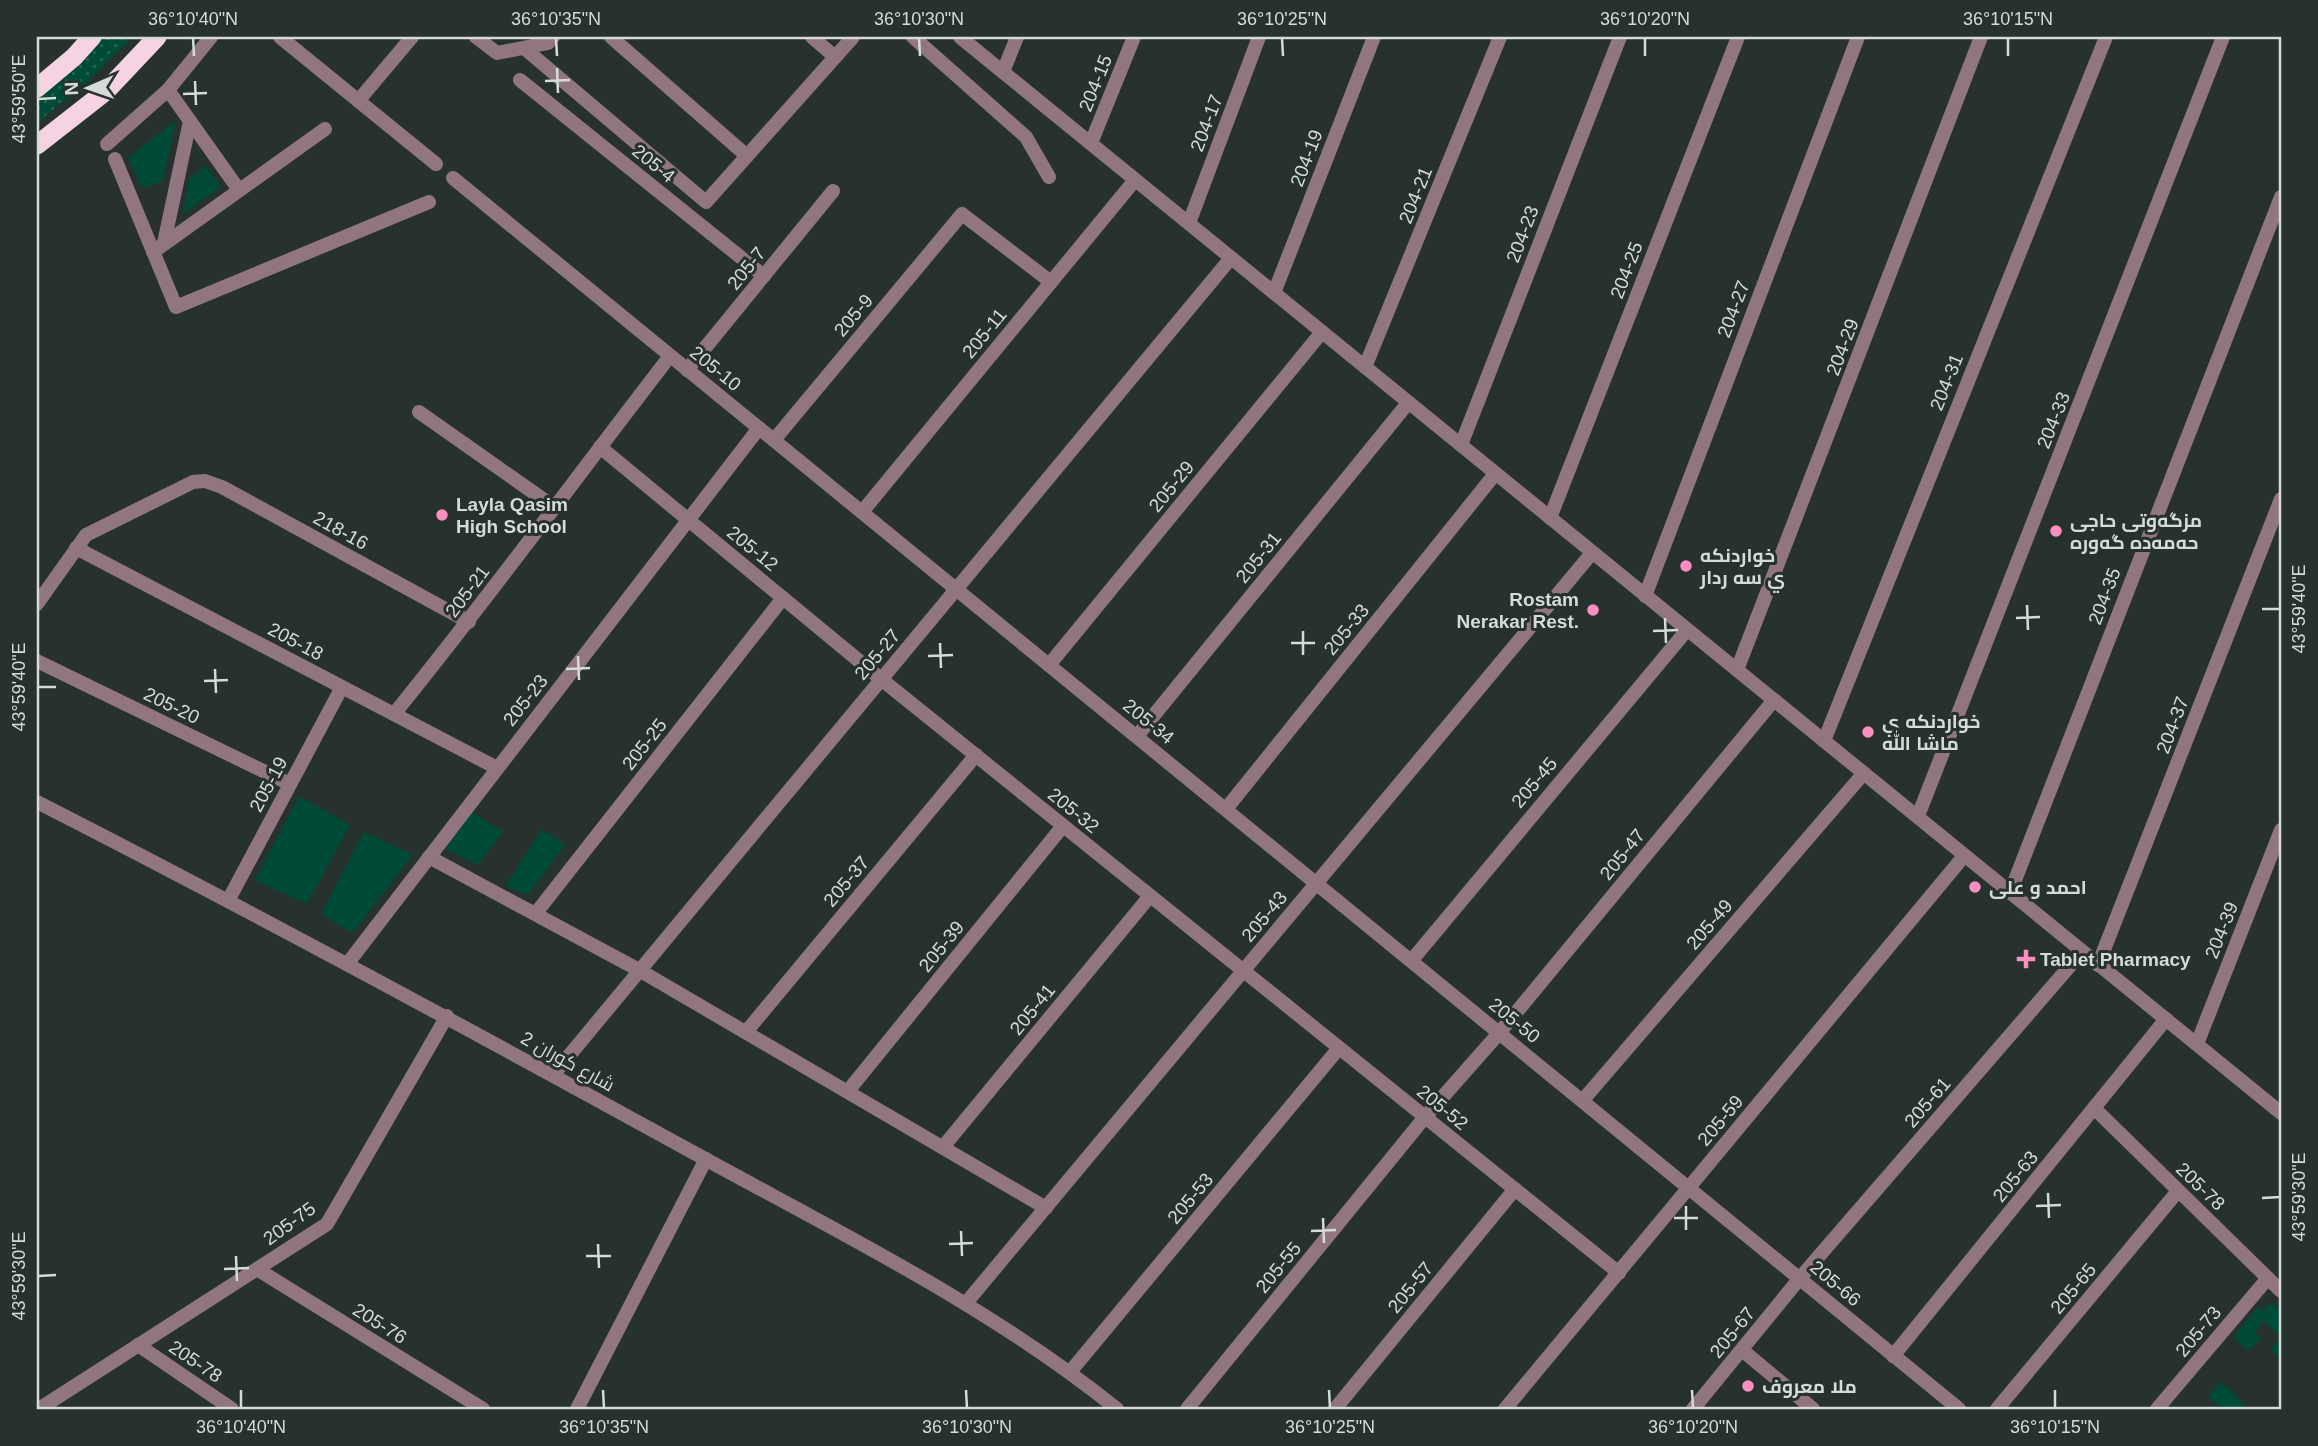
<svg xmlns="http://www.w3.org/2000/svg" width="2318" height="1446" viewBox="0 0 2318 1446" font-family="Arial,Cairo,sans-serif">
<defs>
<pattern id="grass-dots" width="8" height="8" patternUnits="userSpaceOnUse" patternTransform="scale(1.75)"><rect width="8" height="8" fill="#004a38"/><path d="M2 2h.1M6 6h.1" fill="none" stroke="#246454" stroke-width="1.8" stroke-linecap="round"/></pattern>
</defs>
<rect width="100%" height="100%" fill="#27312d"/>
<polygon fill="url(#grass-dots)" points="102,37 132,37 87,82 37,123 37,95 73,65"/>
<g fill="#004a38">
<polygon points="176,120 163,180 143,189 128,158"/>
<polygon points="206,166 221,187 183,214 189,179"/>
<polygon points="299,796 350,825 307,904 255,880"/>
<polygon points="472,812 503,832 478,865 445,849"/>
<polygon points="542,829 565,845 528,895 505,886"/>
<polygon points="364,832 413,855 352,933 321,914"/>
<polygon points="2272,1302 2281,1311 2281,1360 2270,1349 2281,1338 2264,1321 2255,1332 2261,1338 2249,1351 2233,1337 2258,1307 2262,1311"/>
<polygon points="2222,1382 2248,1409 2221,1409 2208,1396"/>
</g>
<g fill="none" stroke-linecap="round" stroke-linejoin="round">
<g stroke="#917681" stroke-width="14">
<polyline points="280,37 436,164"/>
<polyline points="476,37 497,53 548,43 553,37"/>
<polyline points="611,37 747,156"/>
<polyline points="812,37 835,57"/>
<polyline points="913,37 1026,137 1049,177"/>
<polyline points="524,48 706,202 853,37"/>
<polyline points="1003,72 1017,37"/>
<polyline points="520,80 764,276"/>
<polyline points="168,90 239,190"/>
<polyline points="358,101 412,37"/>
<polyline points="1091,143 1134,37"/>
<polyline points="107,144 168,90 211,37"/>
<polyline points="115,159 176,307 429,202"/>
<polyline points="453,178 1959,1409"/>
<polyline points="1189,223 1259,37"/>
<polyline points="164,243 190,121"/>
<polyline points="153,252 325,129"/>
<polyline points="1274,293 1374,37"/>
<polyline points="1365,367 1500,37"/>
<polyline points="687,370 833,191"/>
<polyline points="419,412 554,507"/>
<polyline points="774,440 962,214 1051,282"/>
<polyline points="1461,445 1620,37"/>
<polyline points="600,447 881,679 1619,1273"/>
<polyline points="862,512 1135,180"/>
<polyline points="1550,518 1738,37"/>
<polyline points="76,548 497,768"/>
<polyline points="1645,596 1858,37"/>
<polyline points="37,604 86,535 193,482 205,481 222,487 469,622"/>
<polyline points="37,661 290,784"/>
<polyline points="1049,665 1322,332"/>
<polyline points="1737,670 1981,37"/>
<path d="M394,714C489,597 578,475 670,356"/>
<polyline points="1137,736 1408,403"/>
<polyline points="1824,741 2106,37"/>
<polyline points="1226,809 1495,474"/>
<polyline points="1918,816 2223,37"/>
<polyline points="429,857 639,970 1046,1208"/>
<polyline points="2010,893 2281,197"/>
<polyline points="229,899 342,687"/>
<polyline points="536,913 783,598"/>
<polyline points="1412,960 1687,630"/>
<polyline points="348,963 759,428"/>
<polyline points="2098,965 2281,499"/>
<polyline points="746,1032 976,755"/>
<polyline points="2197,1044 2281,830"/>
<polyline points="553,1075 1231,258"/>
<polyline points="848,1091 1063,826"/>
<polyline points="1583,1100 1864,773"/>
<polyline points="2094,1108 2281,1291"/>
<polyline points="943,1147 1150,896"/>
<polyline points="257,1269 483,1409"/>
<polyline points="966,1303 1592,553"/>
<polyline points="138,1345 232,1409"/>
<polyline points="1742,1350 1813,1409"/>
<polyline points="1893,1356 2166,1019"/>
<polyline points="1070,1372 1339,1048"/>
<polyline points="39,1409 327,1224 447,1016"/>
<polyline points="577,1409 706,1159"/>
<polyline points="1187,1409 1425,1117 1500,1032 1774,700"/>
<polyline points="1335,1409 1515,1189"/>
<polyline points="1505,1409 1964,856"/>
<polyline points="1693,1409 1800,1278 2082,952"/>
<polyline points="1997,1409 2178,1191"/>
<polyline points="2157,1409 2268,1278"/>
</g>
<g stroke="#917681" stroke-width="14">
<polyline points="960,37 2281,1113"/>
<path d="M37,802C259,915 478,1034 696,1154C840,1233 989,1306 1117,1409"/>
</g>
<g stroke="#f6d3e2" stroke-width="19">
<polyline points="37,88 74,57 92,37"/>
<polyline points="37,145 106,91 157,37"/>
</g>
</g>
<path fill="none" stroke="#d5dbd8" stroke-width="2.5" d="M193,38L194,56M556,38L557,56M919,38L920,56M1282,38L1283,56M1645,38V56M2008,38V56M557,68L558,93M195,81L196,105M545,81L570,80M183,94L207,93M38,99L56,98M2027,605L2028,630M2262,609H2280M1665,618L1666,643M2016,618L2040,617M1303,631V655M1653,631L1678,630M940,643L941,668M1291,643H1315M578,656L579,680M928,656L953,655M215,669L216,693M566,669L590,668M204,681L228,680M38,687H56M2048,1193L2049,1218M2262,1198L2280,1197M1686,1206V1230M2036,1206L2061,1205M1323,1218L1324,1243M1674,1218H1698M961,1231L962,1256M1311,1231L1336,1230M598,1244L599,1268M949,1244L973,1243M236,1256L237,1281M586,1256H611M224,1269L249,1268M38,1276L56,1275M241,1390V1408M603,1390L604,1408M966,1390L967,1408M1329,1390L1330,1408M1692,1390L1693,1408M2055,1390V1408"/>
<g fill="#fc8fc1" stroke="#27312d" stroke-width="2.5">
<circle cx="442" cy="515" r="7"/>
<circle cx="2056" cy="531" r="7"/>
<circle cx="1686" cy="566" r="7"/>
<circle cx="1593" cy="610" r="7"/>
<circle cx="1868" cy="732" r="7"/>
<circle cx="1975" cy="887" r="7"/>
<path d="M2022.5 948.5h7v7h7v7h-7v7h-7v-7h-7v-7h7z"/>
<circle cx="1748" cy="1386" r="7"/>
</g>
<g text-anchor="middle" stroke-width="6" stroke-linejoin="round" paint-order="stroke">
<g font-size="19" fill="#d5dbd8" stroke="#27312d">
<text transform="translate(1095 83) rotate(-68)" y="7">204-15</text>
<text transform="translate(1206 123) rotate(-69)" y="7">204-17</text>
<text transform="translate(1306 158) rotate(-69)" y="7">204-19</text>
<text transform="translate(654 163) rotate(39)" y="7">205-4</text>
<text transform="translate(1415 195) rotate(-68)" y="7">204-21</text>
<text transform="translate(1522 234) rotate(-69)" y="7">204-23</text>
<text transform="translate(746 268) rotate(-51)" y="7">205-7</text>
<text transform="translate(1626 270) rotate(-69)" y="7">204-25</text>
<text transform="translate(1733 309) rotate(-69)" y="7">204-27</text>
<text transform="translate(853 315) rotate(-50)" y="7">205-9</text>
<text transform="translate(984 333) rotate(-51)" y="7">205-11</text>
<text transform="translate(1842 347) rotate(-69)" y="7">204-29</text>
<text transform="translate(716 368) rotate(39)" y="7">205-10</text>
<text transform="translate(1946 382) rotate(-68)" y="7">204-31</text>
<text transform="translate(2053 420) rotate(-68)" y="7">204-33</text>
<text transform="translate(1171 486) rotate(-51)" y="7">205-29</text>
<text transform="translate(341 530) rotate(29)" y="7">218-16</text>
<text transform="translate(753 548) rotate(39)" y="7">205-12</text>
<text transform="translate(1258 557) rotate(-51)" y="7">205-31</text>
<text transform="translate(467 591) rotate(-53)" y="7">205-21</text>
<text transform="translate(2104 596) rotate(-69)" y="7">204-35</text>
<text transform="translate(1346 629) rotate(-51)" y="7">205-33</text>
<text transform="translate(296 641) rotate(28)" y="7">205-18</text>
<text transform="translate(877 654) rotate(-50)" y="7">205-27</text>
<text transform="translate(525 700) rotate(-52)" y="7">205-23</text>
<text transform="translate(172 705) rotate(26)" y="7">205-20</text>
<text transform="translate(1149 721) rotate(39)" y="7">205-34</text>
<text transform="translate(2172 725) rotate(-69)" y="7">204-37</text>
<text transform="translate(644 744) rotate(-52)" y="7">205-25</text>
<text transform="translate(1534 782) rotate(-50)" y="7">205-45</text>
<text transform="translate(268 784) rotate(-62)" y="7">205-19</text>
<text transform="translate(1074 810) rotate(39)" y="7">205-32</text>
<text transform="translate(1622 854) rotate(-51)" y="7">205-47</text>
<text transform="translate(846 881) rotate(-50)" y="7">205-37</text>
<text transform="translate(1264 916) rotate(-50)" y="7">205-43</text>
<text transform="translate(1709 924) rotate(-49)" y="7">205-49</text>
<text transform="translate(2221 930) rotate(-68)" y="7">204-39</text>
<text transform="translate(941 946) rotate(-51)" y="7">205-39</text>
<text transform="translate(1032 1009) rotate(-51)" y="7">205-41</text>
<text transform="translate(1515 1020) rotate(39)" y="7">205-50</text>
<text transform="translate(568 1061) rotate(29)" y="7">شارع كوران 2</text>
<text transform="translate(1927 1102) rotate(-49)" y="7">205-61</text>
<text transform="translate(1443 1107) rotate(39)" y="7">205-52</text>
<text transform="translate(1720 1120) rotate(-50)" y="7">205-59</text>
<text transform="translate(2015 1176) rotate(-51)" y="7">205-63</text>
<text transform="translate(2201 1186) rotate(44)" y="7">205-78</text>
<text transform="translate(1190 1198) rotate(-50)" y="7">205-53</text>
<text transform="translate(289 1223) rotate(-36)" y="7">205-75</text>
<text transform="translate(1278 1267) rotate(-51)" y="7">205-55</text>
<text transform="translate(1836 1283) rotate(40)" y="7">205-66</text>
<text transform="translate(1410 1287) rotate(-51)" y="7">205-57</text>
<text transform="translate(2073 1288) rotate(-50)" y="7">205-65</text>
<text transform="translate(380 1323) rotate(32)" y="7">205-76</text>
<text transform="translate(2198 1331) rotate(-50)" y="7">205-73</text>
<text transform="translate(1732 1332) rotate(-51)" y="7">205-67</text>
<text transform="translate(196 1361) rotate(34)" y="7">205-78</text>
</g>
<g font-size="19" font-weight="bold" fill="#d5dbd8" stroke="#27312d" text-anchor="start">
<text x="456" y="511">Layla Qasim<tspan x="456" dy="22">High School</tspan></text>
<text x="2070" y="527">مزگه‌وتی حاجی<tspan x="2070" dy="22">حه‌مه‌ده‌ گه‌وره</tspan></text>
<text x="1700" y="562">خواردنكه<tspan x="1700" dy="22">ي سه ردار</tspan></text>
<text x="1579" y="606" text-anchor="end">Rostam<tspan x="1579" dy="22">Nerakar Rest.</tspan></text>
<text x="1882" y="728">خواردنكه ي<tspan x="1882" dy="22">ماشا الله</tspan></text>
<text x="1989" y="894">احمد و علی</text>
<text x="2040" y="966">Tablet Pharmacy</text>
<text x="1762" y="1393">ملا معروف</text>
</g>
</g>
<rect width="2318" height="1446" fill="none" stroke="#27312d" stroke-width="77"/>
<g transform="translate(88 88) rotate(268)" stroke="#27312d" stroke-width="5" paint-order="stroke">
<path d="M0-5L12 26L0 18L-12 26Z" fill="#d5dbd8"/>
<text y="-10" font-size="19" font-weight="bold" text-anchor="middle" fill="#d5dbd8">N</text>
</g>
<rect x="38" y="38" width="2242" height="1370" fill="none" stroke="#d5dbd8" stroke-width="2.5"/>
<g font-size="18" text-anchor="middle" fill="#d5dbd8">
<text x="193" y="25">36°10'40"N</text>
<text x="556" y="25">36°10'35"N</text>
<text x="919" y="25">36°10'30"N</text>
<text x="1282" y="25">36°10'25"N</text>
<text x="1645" y="25">36°10'20"N</text>
<text x="2008" y="25">36°10'15"N</text>
<text transform="translate(19 99) rotate(-90)" y="6">43°59'50"E</text>
<text transform="translate(2299 609) rotate(-90)" y="6">43°59'40"E</text>
<text transform="translate(19 687) rotate(-90)" y="6">43°59'40"E</text>
<text transform="translate(2299 1197) rotate(-90)" y="6">43°59'30"E</text>
<text transform="translate(19 1276) rotate(-90)" y="6">43°59'30"E</text>
<text x="241" y="1433">36°10'40"N</text>
<text x="604" y="1433">36°10'35"N</text>
<text x="967" y="1433">36°10'30"N</text>
<text x="1330" y="1433">36°10'25"N</text>
<text x="1693" y="1433">36°10'20"N</text>
<text x="2055" y="1433">36°10'15"N</text>
</g>
</svg>
